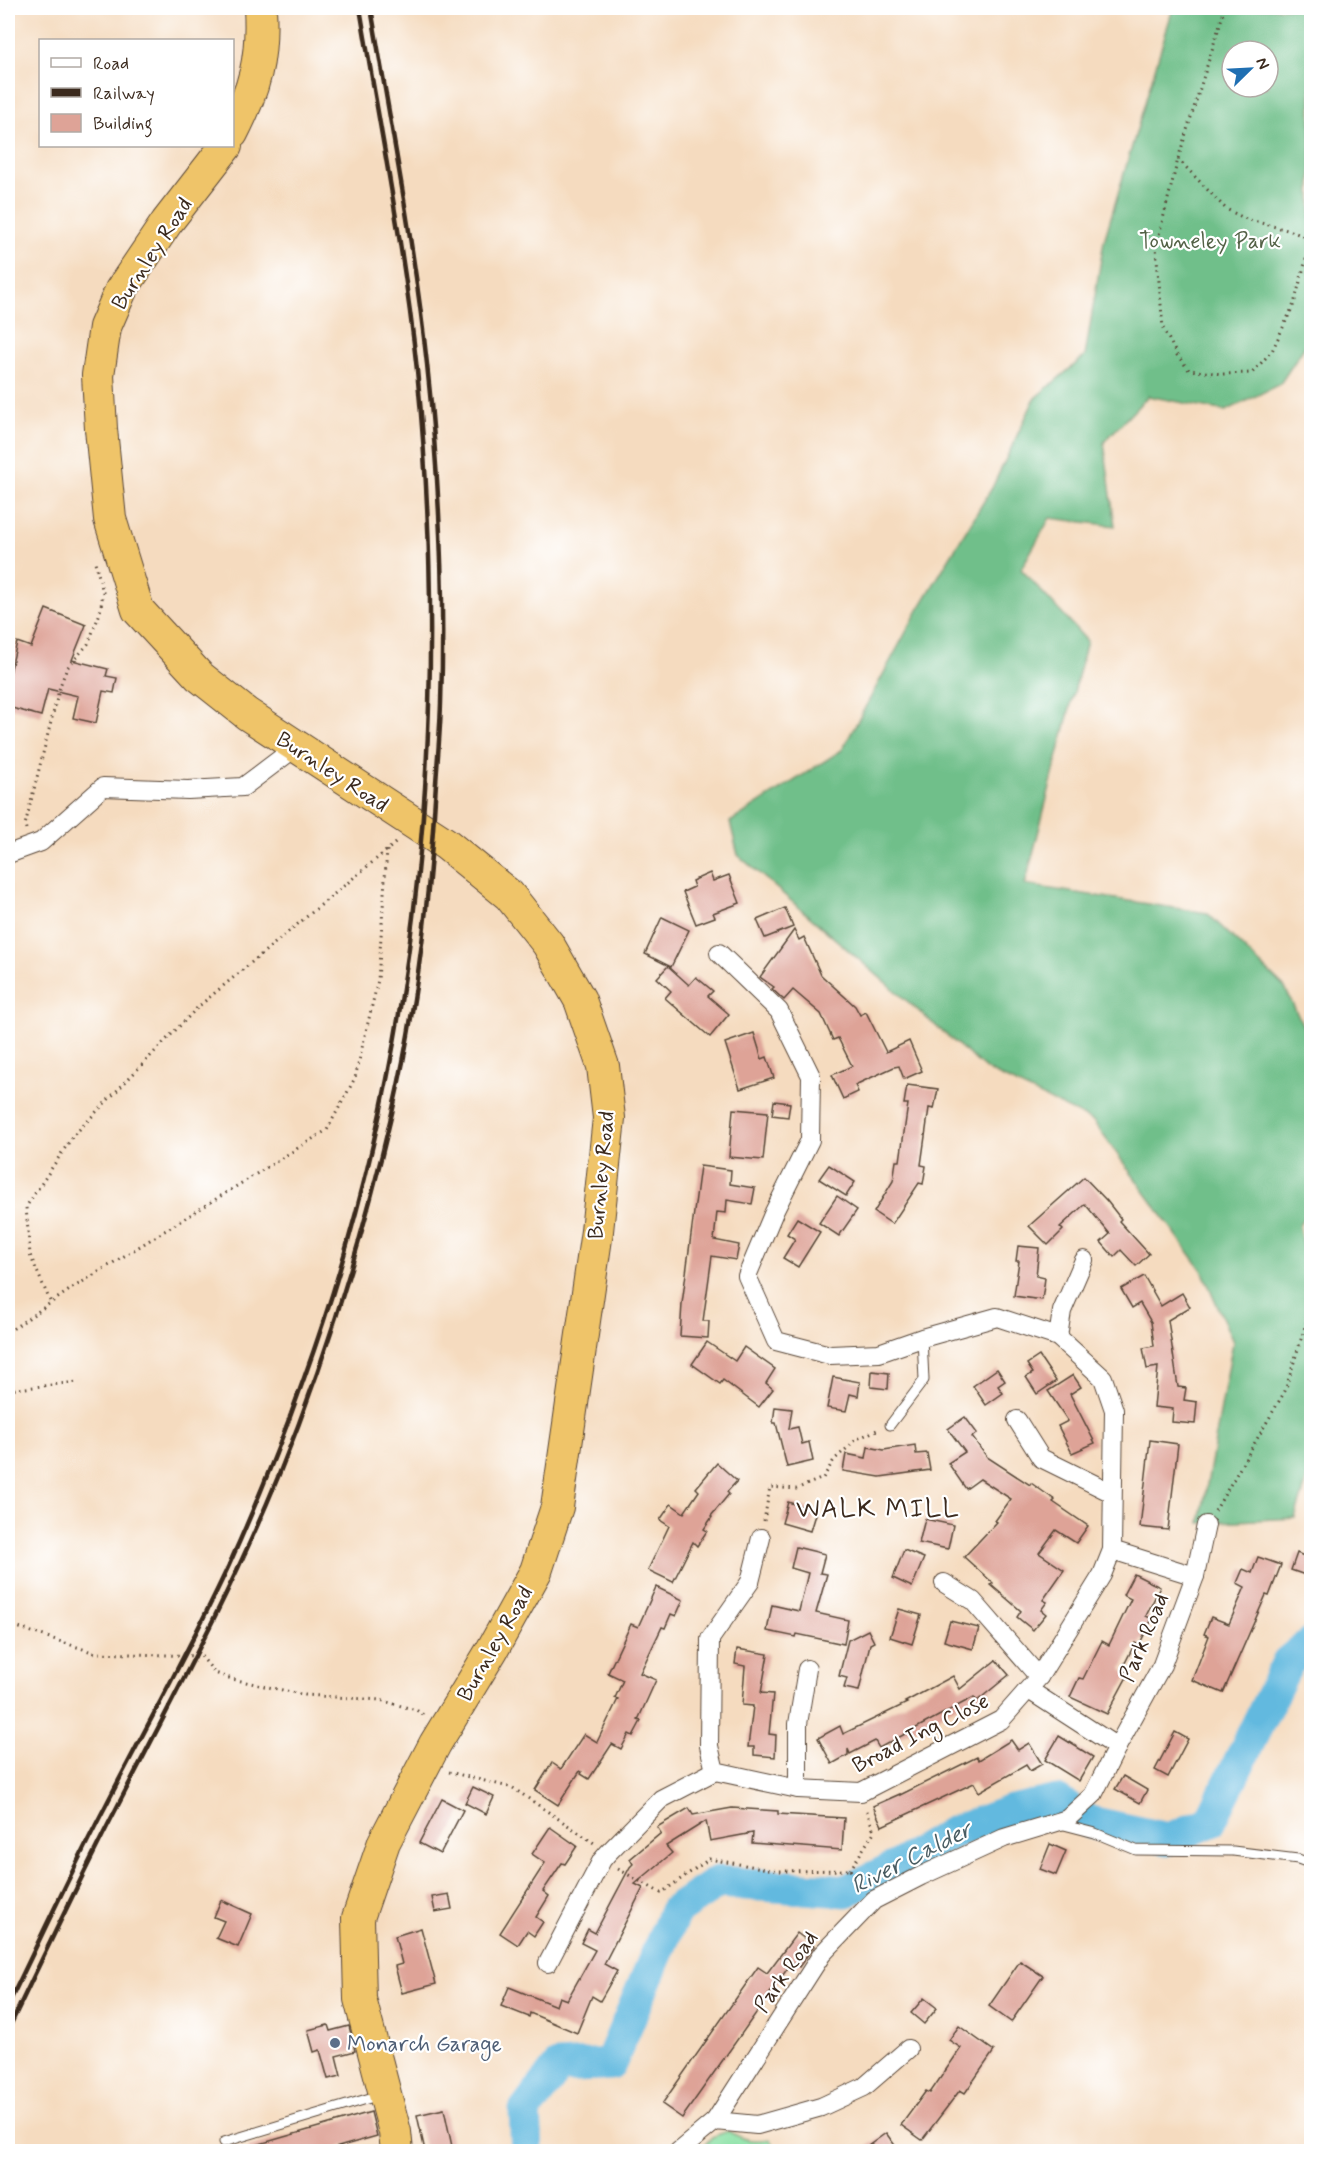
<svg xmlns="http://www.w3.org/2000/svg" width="1319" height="2159" viewBox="0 0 1319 2159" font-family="Mynerve,sans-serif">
<rect width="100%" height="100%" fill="#fff"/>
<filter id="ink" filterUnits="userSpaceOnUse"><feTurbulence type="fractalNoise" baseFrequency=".0167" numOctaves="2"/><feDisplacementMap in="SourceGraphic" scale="12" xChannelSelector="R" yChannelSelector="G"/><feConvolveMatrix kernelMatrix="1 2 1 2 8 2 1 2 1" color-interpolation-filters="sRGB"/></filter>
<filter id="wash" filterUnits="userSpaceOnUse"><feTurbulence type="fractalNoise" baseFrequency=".008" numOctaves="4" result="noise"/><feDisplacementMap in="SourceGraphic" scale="24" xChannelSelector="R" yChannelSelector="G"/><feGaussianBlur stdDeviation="1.35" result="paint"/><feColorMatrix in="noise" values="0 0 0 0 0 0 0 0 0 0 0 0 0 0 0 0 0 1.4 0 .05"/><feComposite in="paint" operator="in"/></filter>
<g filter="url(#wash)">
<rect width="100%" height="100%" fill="#f5dbbf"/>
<path fill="#8ae1a4" stroke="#628661" stroke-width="1.5" d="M728,2131C743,2140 754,2142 770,2139L775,2151L698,2152L712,2137Z"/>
<path fill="#6fbf8a" stroke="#557454" stroke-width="1.5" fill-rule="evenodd" d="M1173,8H1311V337L1280,384L1226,411L1148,396L1104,442L1115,526L1050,518L1021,569L1087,641L1025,885L1207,913L1285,988L1311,1043V1208L1299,1225L1311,1297L1312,1464L1295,1518L1200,1523L1233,1342L1202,1270L1093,1121L987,1070L738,855L730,822L842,750L918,610L992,488L1035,398L1085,356L1104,241ZM1232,51H1268V87H1232Z"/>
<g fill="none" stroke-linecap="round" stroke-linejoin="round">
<polyline stroke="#62b9df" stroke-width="33" points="527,2152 525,2111 558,2067 610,2064 675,1911 718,1882 846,1891 899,1865 952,1833 1011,1811 1057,1801 1089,1822 1168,1839 1210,1822 1288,1662 1312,1642"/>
</g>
<g id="blocks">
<g fill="#dea397">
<polygon points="46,609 86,625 72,660 108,669 106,676 117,678 114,693 103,691 96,723 73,718 78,696 48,689 41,716 8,707 8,682 17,642 31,647"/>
<polygon points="710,873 713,881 729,875 740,903 713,913 715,917 696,924 683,892 694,887 692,881"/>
<polygon points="785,908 793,927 765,938 757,920"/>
<polygon points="662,917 689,930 671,967 645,954"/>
<polygon points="794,930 799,940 804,937 821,975 855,1006 860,1015 866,1012 886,1052 909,1041 922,1071 904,1079 899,1066 894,1067 855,1085 858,1092 843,1099 832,1075 852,1066 838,1038 833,1040 821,1014 793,990 784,1000 772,989 774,987 760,977"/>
<polygon points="668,966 689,985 696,977 713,991 708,996 729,1014 710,1037 665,998 671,991 657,978"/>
<polygon points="754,1033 762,1059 767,1057 774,1078 740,1089 725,1043"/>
<polygon points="907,1085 938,1089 934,1109 929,1108 921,1165 926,1166 923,1184 919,1183 892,1224 874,1212 893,1181 896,1161 900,1161 908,1104 904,1104"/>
<polygon points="774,1101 790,1103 788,1117 772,1115"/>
<polygon points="733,1109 768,1112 763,1160 729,1157"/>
<polygon points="829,1165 855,1182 846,1196 819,1179"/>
<polygon points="700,1166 731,1170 730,1184 755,1188 752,1204 727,1200 726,1213 717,1212 714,1240 739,1245 736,1260 712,1256 703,1321 709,1321 708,1338 680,1336 682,1304"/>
<polygon points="1084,1177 1107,1201 1121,1219 1119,1221 1149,1254 1136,1266 1121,1250 1114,1257 1101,1242 1110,1234 1085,1204 1060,1227 1063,1230 1048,1245 1029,1226"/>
<polygon points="837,1196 857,1210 839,1236 819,1223"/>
<polygon points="797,1218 820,1232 798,1267 783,1258 795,1239 787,1234"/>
<polygon points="1018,1246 1039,1248 1036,1276 1045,1278 1042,1300 1014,1296 1019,1261 1016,1261"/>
<polygon points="1144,1276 1161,1306 1182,1293 1190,1307 1168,1320 1178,1387 1186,1388 1184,1400 1197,1402 1195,1424 1172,1422 1173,1409 1154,1407 1158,1367 1147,1369 1143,1348 1154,1346 1151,1322 1140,1303 1132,1308 1121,1289"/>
<polygon points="707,1342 735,1361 744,1347 775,1369 766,1383 773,1389 759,1407 723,1380 720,1384 692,1364"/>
<polygon points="1039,1356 1056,1381 1037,1394 1026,1377 1033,1373 1027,1364"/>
<polygon points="997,1369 1005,1381 998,1386 1003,1393 986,1405 973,1386"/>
<polygon points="872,1371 889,1373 888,1389 871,1387"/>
<polygon points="1073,1375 1081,1387 1070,1394 1095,1443 1072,1453 1058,1426 1068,1421 1048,1391"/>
<polygon points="833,1377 860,1382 858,1396 850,1394 846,1411 827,1408"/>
<polygon points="775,1407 792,1409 789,1429 798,1427 802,1444 809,1442 813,1461 787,1467 776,1423 773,1423"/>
<polygon points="965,1417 977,1433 972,1437 987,1457 1030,1485 1031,1483 1055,1500 1053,1502 1088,1526 1076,1543 1056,1530 1039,1553 1064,1570 1043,1600 1047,1602 1041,1610 1046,1614 1033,1630 1017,1617 1021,1611 991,1585 993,1583 964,1557 997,1522 995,1521 1011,1499 980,1479 966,1489 948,1463 965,1452 948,1429"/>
<polygon points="1150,1440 1178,1444 1168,1530 1140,1527"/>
<polygon points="915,1445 916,1454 927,1453 930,1470 880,1477 843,1471 846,1454 866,1458 868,1447 884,1450"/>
<polygon points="717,1463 737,1481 727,1492 729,1494 711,1516 712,1517 704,1529 707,1531 697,1546 693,1542 673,1582 648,1570 669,1526 660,1520 671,1504 684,1513 699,1491 696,1488"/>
<polygon points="788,1502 816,1511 810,1531 782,1523"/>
<polygon points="925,1519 953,1525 948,1549 919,1543"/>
<polygon points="796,1547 825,1554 820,1573 827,1574 816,1613 848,1620 844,1644 797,1634 796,1637 767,1631 772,1605 799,1611 808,1573 791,1568"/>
<polygon points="904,1550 924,1558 912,1587 893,1578"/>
<polygon points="1297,1553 1311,1559 1311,1566 1308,1576 1291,1570"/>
<polygon points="1258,1557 1281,1565 1269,1596 1266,1595 1223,1693 1192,1680 1209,1636 1204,1634 1211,1617 1229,1624 1245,1587 1237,1583 1243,1569 1252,1573"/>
<polygon points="1134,1574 1160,1587 1146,1616 1152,1619 1139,1645 1135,1643 1122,1669 1129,1673 1107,1714 1070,1697 1079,1678 1083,1679 1102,1641 1109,1645 1131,1599 1123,1595"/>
<polygon points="656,1587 683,1600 676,1616 671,1614 665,1628 662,1627 640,1673 656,1680 638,1720 641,1721 633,1736 629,1734 621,1749 612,1744 589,1779 581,1774 582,1772 580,1771 558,1805 535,1790 552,1763 561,1769 584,1734 597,1742 618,1699 615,1698 623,1680 608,1673 631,1624 638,1627"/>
<polygon points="899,1609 921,1615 912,1644 890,1637"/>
<polygon points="950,1621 979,1628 973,1649 944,1641"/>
<polygon points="868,1630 874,1642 870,1644 859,1691 844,1688 847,1678 839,1676 848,1640"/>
<polygon points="737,1649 768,1654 761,1693 773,1694 769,1734 776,1735 775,1757 754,1755 754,1747 748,1747 753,1706 742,1705 745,1666 735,1664"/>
<polygon points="996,1660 1009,1675 977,1701 974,1697 879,1748 875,1741 850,1754 848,1749 848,1755 832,1764 818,1738 840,1726 843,1734 907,1703 905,1702 953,1676 960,1689"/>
<polygon points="1175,1732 1188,1739 1168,1777 1155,1770"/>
<polygon points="1059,1736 1093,1757 1079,1781 1045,1760"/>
<polygon points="1011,1740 1018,1750 1029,1743 1042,1764 1030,1771 1026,1765 979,1792 974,1783 882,1826 873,1806 900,1794 900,1795 977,1757 979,1760"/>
<polygon points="1123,1776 1147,1790 1140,1803 1115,1789"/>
<polygon points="473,1787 494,1797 486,1814 465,1803"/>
<polygon points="442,1799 463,1810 440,1854 419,1843"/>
<polygon points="689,1808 693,1815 732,1808 778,1811 778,1814 844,1818 842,1850 752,1843 753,1833 710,1841 706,1821 666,1846 672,1853 635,1884 643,1888 604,1964 617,1971 600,2001 592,1996 577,2033 530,2013 529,2017 501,2006 509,1987 556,2006 559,1997 567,2000 595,1950 581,1943 588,1929 595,1933 630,1867 633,1864 630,1859 661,1833 657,1827"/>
<polygon points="550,1827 577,1846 565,1864 562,1863 543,1891 549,1896 536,1917 543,1922 534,1936 527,1931 518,1945 500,1933 545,1863 532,1854"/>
<polygon points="1050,1844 1066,1851 1056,1875 1040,1869"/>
<polygon points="449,1894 452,1909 435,1912 432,1897"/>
<polygon points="221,1900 252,1914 238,1947 216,1938 224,1921 214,1917"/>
<polygon points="421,1928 436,1984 402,1993 395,1966 402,1964 395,1936"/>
<polygon points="797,1933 814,1946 799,1967 792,1962 682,2118 662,2104 758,1967 767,1973"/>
<polygon points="1020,1961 1043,1976 1011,2022 989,2006"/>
<polygon points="924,1998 937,2008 924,2024 911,2013"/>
<polygon points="328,2025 330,2031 349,2026 355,2051 336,2056 341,2076 328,2079 320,2050 314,2052 308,2030"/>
<polygon points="959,2026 994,2051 965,2093 960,2090 922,2140 901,2125 926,2091 930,2093 961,2048 949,2040"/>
<polygon points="444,2109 453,2151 425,2151 417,2115"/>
<polygon points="371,2112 377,2136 324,2151 249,2151 249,2147"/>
<polygon points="886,2133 899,2151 861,2151"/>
</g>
</g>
</g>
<g filter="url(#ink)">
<use href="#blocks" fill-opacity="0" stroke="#574536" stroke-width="1.5"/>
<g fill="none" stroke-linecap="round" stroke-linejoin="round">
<g stroke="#574536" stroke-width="11">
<g id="service">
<polyline points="890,1425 924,1380 922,1338"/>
<polyline points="1060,1824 1095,1833 1136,1850 1233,1851 1298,1859 1312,1864"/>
<polyline points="224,2142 380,2095"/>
</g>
</g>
<g stroke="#574536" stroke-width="20">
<g id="minor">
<polyline points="8,854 41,842 103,787 188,790 243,787 296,747"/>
<polyline points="719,953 779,1011 811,1076 810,1140 774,1212 747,1276 776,1341 830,1355 879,1353 922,1338 997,1317 1058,1337 1103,1378 1114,1410 1112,1550 1195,1576"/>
<polyline points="1058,1337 1062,1311 1084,1260"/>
<polyline points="1017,1420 1041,1458 1112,1493"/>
<polyline points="761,1538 750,1582 710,1639 709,1746 715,1771 798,1789 861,1792 1001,1720 1039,1677 1102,1575 1112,1550"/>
<polyline points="944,1583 973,1601 1039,1677"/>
<polyline points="1029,1690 1117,1747"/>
<polyline points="798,1789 798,1724 807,1669"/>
<polyline points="548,1963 602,1860 608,1853 661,1799 715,1771"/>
<polyline points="715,2121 757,2125 821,2107 864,2087 908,2049"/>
<polyline points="678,2152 715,2121 822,1954 874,1900 921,1876 1004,1838 1067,1819 1093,1795 1117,1747 1162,1665 1195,1576 1206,1525"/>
</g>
</g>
<g stroke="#574536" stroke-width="34">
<g id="trunk">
<path d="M232,133C255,89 263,57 260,8"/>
<polyline points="226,146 167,222 121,290 105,327 98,375 101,429 110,519 138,610 199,676 247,714 446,844 509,895 548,944 580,1000 603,1066 609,1118 597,1231 557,1507 536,1571 492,1650 435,1744 384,1842 358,1918 360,1999 395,2132 397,2152"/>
</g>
</g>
<g stroke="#574536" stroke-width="3" stroke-dasharray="1.5 4.5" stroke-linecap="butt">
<polyline points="1225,8 1178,159 1156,247 1163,328 1177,355 1189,370 1222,374 1252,373 1272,351 1294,304 1312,237"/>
<polyline points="1178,159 1226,209 1246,219 1291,231 1310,239"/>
<polyline points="26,829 25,825 60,686 67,668 88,644 100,613 103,592 95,562"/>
<polyline points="50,1301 30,1255 26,1207 73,1136 199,1006 398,841"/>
<polyline points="8,1332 71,1289 327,1130 355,1078 378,980 387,850"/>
<polyline points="8,1390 77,1382"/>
<polyline points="1215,1511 1285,1391 1312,1304"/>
<polyline points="764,1521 770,1487 796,1489 823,1478 834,1460 857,1439 877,1430"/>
<polyline points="8,1624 95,1653 201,1656 215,1673 232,1679 305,1695 380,1700 416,1710 425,1716"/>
<polyline points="449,1772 513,1788 594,1843"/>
<polyline points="618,1869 661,1893 709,1859 779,1871 850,1870"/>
<polyline points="850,1870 874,1832 866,1808"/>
<polyline points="850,1870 853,1877 862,1888"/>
</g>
<use href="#service" stroke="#fff" stroke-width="9"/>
<use href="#minor" stroke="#fff" stroke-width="18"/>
<use href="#trunk" stroke="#efc469" stroke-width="32"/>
<g stroke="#3b2a1e" stroke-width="4.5">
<path d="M8,2005C40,1939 71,1872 105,1807C146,1727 191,1647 229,1565C256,1505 281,1443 303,1381C421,1056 451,712 417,370C404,248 380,128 360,8"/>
<path d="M8,2030C43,1957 78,1883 115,1811C172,1701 231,1592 278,1477C326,1359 363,1238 392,1113C416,1010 429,904 435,798C437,766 440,735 441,703C445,590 439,476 427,364C414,244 391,126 371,8"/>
</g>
</g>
</g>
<circle fill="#5c6f8a" stroke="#fff" stroke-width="2" cx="335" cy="2043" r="6"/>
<g text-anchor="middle" stroke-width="4.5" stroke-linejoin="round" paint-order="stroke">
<g font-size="22" fill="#536146" stroke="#fff">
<text x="1210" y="248">Towneley Park</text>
</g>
<g font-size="22" fill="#3b2a1e" stroke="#fff">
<text transform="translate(151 253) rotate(-57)" y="8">Burnley Road</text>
<text transform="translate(333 771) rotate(33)" y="8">Burnley Road</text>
<text transform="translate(600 1175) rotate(-85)" y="8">Burnley Road</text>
<text transform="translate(1143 1637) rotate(-67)" y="8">Park Road</text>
<text transform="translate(494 1643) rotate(-60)" y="8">Burnley Road</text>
<text transform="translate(920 1732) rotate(-27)" y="8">Broad Ing Close</text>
<text transform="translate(785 1971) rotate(-55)" y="8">Park Road</text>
</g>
<g font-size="22" fill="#4e5e75" stroke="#fff" text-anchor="start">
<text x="347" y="2051">Monarch Garage</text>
</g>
<g font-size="24" font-style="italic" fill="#495c62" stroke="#fff">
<text transform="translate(911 1857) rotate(-27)" y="8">River Calder</text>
</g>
<g font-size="26" letter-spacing="1.5" fill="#3b2a1e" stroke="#fff">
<text x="878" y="1517">WALK MILL</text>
</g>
</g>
<rect width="1319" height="2159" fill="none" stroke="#fff" stroke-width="30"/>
<rect x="39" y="39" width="195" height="108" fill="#ffffff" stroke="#b1aaa5" stroke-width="1.5"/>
<rect x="51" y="58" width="30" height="9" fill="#ffffff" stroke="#b1aaa5" stroke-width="1.5"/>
<text x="93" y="69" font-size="18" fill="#3b2a1e">Road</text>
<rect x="51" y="88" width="30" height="9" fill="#3b2a1e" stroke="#b1aaa5" stroke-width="1.5"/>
<text x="93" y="99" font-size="18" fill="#3b2a1e">Railway</text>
<rect x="51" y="114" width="30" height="18" fill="#dea397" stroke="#b1aaa5" stroke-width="1.5"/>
<text x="93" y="129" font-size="18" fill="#3b2a1e">Building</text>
<g transform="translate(1250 69) rotate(66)"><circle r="28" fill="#ffffff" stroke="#b1aaa5" stroke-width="1.5"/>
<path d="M0-4.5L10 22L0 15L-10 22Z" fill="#1f6fb2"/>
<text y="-9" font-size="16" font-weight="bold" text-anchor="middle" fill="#3b2a1e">N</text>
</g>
</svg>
